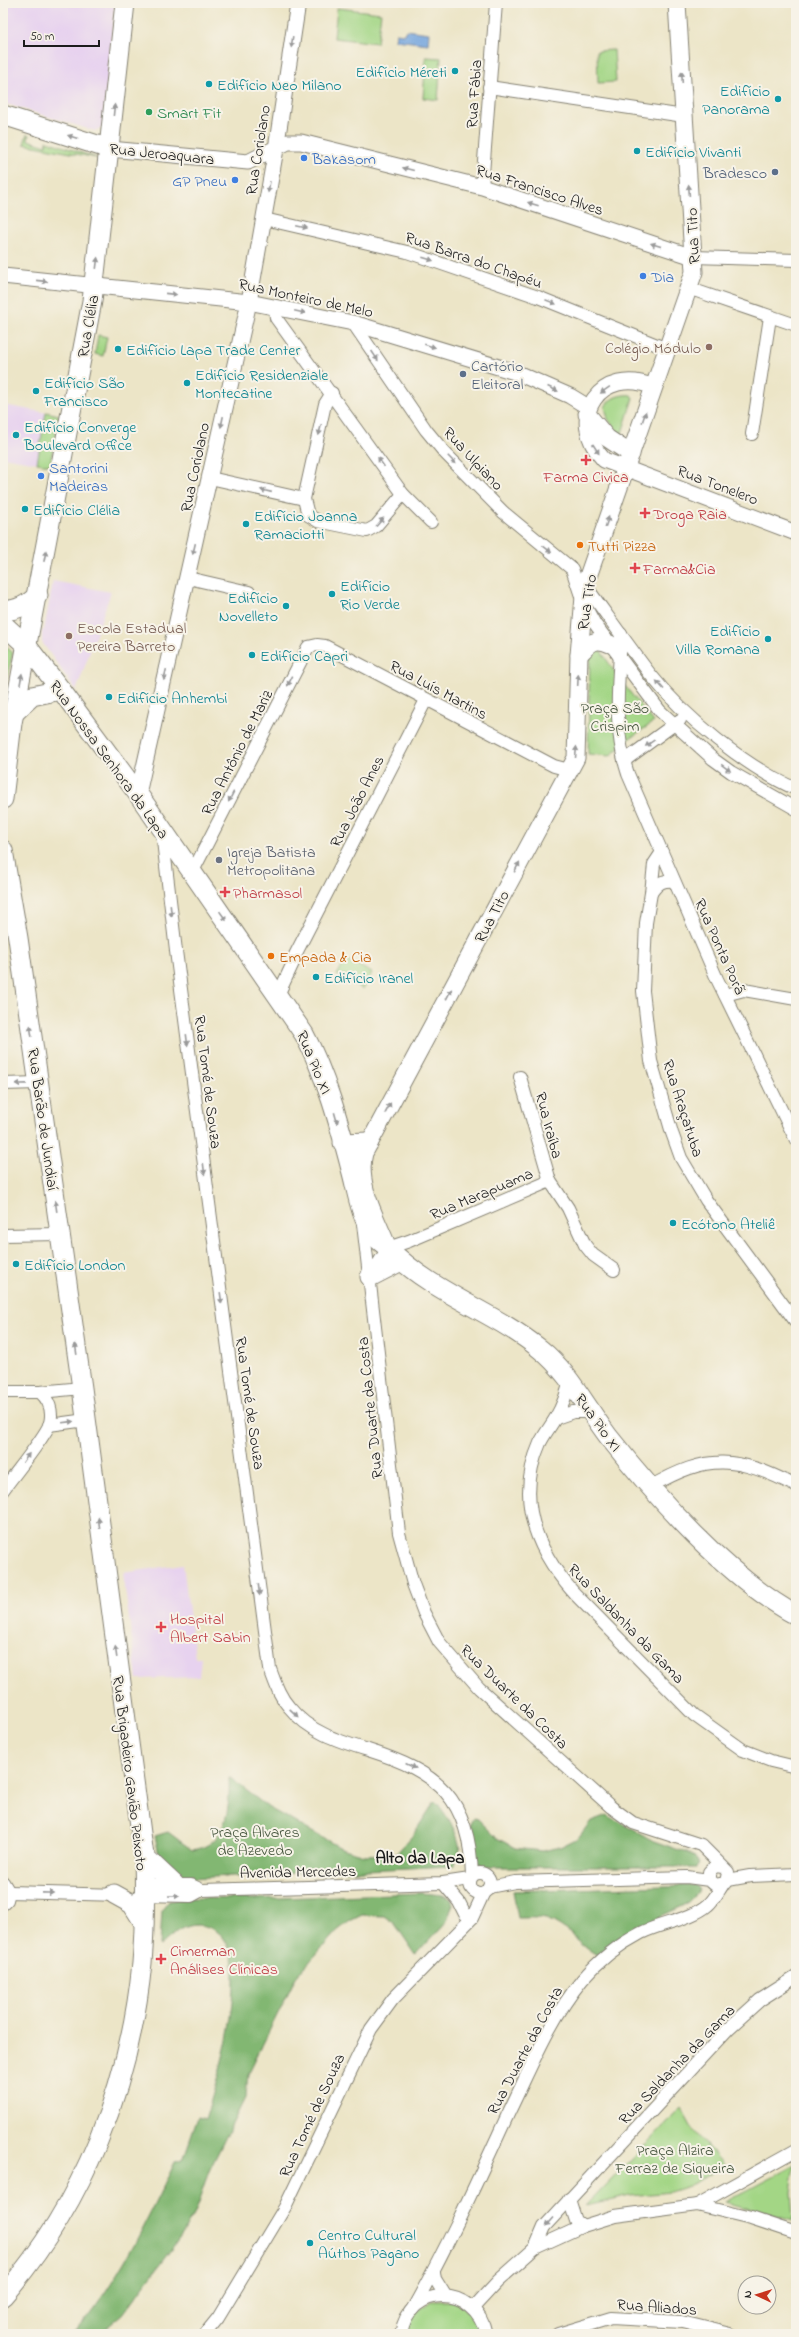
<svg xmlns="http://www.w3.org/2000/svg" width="799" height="2337" viewBox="0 0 799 2337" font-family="'Indie Flower',sans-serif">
<rect width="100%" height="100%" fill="#f7f3e8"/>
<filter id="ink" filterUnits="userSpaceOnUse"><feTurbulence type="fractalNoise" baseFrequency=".025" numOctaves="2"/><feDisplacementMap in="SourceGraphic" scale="8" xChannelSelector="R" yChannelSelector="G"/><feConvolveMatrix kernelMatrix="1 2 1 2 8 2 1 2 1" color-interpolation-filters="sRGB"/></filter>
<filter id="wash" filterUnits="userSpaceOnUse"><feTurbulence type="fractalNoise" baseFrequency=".012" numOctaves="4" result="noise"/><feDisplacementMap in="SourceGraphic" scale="16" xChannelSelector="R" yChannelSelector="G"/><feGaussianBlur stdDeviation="0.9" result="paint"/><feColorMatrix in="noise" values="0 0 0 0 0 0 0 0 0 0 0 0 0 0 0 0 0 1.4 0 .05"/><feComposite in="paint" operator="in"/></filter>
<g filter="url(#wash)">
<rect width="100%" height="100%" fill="#ece5c7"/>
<g fill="#e7d2ef">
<polygon points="3,3 115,3 103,126 95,131 3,103"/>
<polygon points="3,405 59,415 50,465 3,457"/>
<polygon points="53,581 111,592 76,691 42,642 42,631 44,630"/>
<polygon points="183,1564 195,1657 201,1657 199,1677 137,1679 123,1573"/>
</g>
<g fill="#a3d685" stroke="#607950">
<polygon points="337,8 381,13 377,43 334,38"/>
<polygon points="614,50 616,82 598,83 597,51"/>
<polygon points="426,57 441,58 438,100 423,98"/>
<polygon points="27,134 29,135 28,140 46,146 47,141 97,158 24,144"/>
<polygon points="98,335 107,337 103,356 95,354"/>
<path d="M631,395L633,398L622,433L619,435L608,419L605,407C610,397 621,394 631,395Z"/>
<polygon points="46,412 59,415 50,465 37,463"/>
<polygon points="3,643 13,653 3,694"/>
<polygon points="597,645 620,680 654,722 627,740 610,756 588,754 590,655"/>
<polygon points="346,959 372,973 363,989 337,975"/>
<polygon points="681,2108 693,2130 724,2165 695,2184 670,2192 630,2196 586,2206"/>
<polygon points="795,2165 791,2192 793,2221 725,2202"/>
<polygon points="431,2301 456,2301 476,2317 481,2334 405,2334 411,2316"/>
</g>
<g fill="#82b772" stroke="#4f6a47">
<path d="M229,1777L269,1808L341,1848L365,1855L396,1854L413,1835L435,1801C445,1812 463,1839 459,1855C457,1859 455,1863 453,1866L168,1879L163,1873L155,1836L168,1832L192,1850C228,1846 230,1805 229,1777Z"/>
<polygon points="607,1815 651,1840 693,1855 699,1863 696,1867 485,1867 476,1861 470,1824 473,1818 478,1819 497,1838 515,1848 542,1851 560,1847 578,1838 591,1821"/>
<path d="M695,1885L699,1888L698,1892L685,1905L648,1922L598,1955C580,1945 566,1925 546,1919C538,1917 527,1918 518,1918L513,1891Z"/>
<path d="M421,1893L443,1895L451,1899L453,1904L447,1921L416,1955L395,1924L384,1916L362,1915L350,1921L337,1931L296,1977L248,2074L246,2096L209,2171L194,2213L184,2232L123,2314L99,2334H73C117,2284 147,2222 175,2162L183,2160L198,2117L205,2119C217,2082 259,1952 213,1929C190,1918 176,1932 160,1946L162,1910L169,1901L185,1898L253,1899Z"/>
</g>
<polygon fill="#73a4dd" stroke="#48607c" points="406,30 429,33 428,44 395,40 396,33 404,34"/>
</g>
<g filter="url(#ink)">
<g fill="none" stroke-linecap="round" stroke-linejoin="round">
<g stroke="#848072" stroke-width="14">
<g id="minor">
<polyline points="489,87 684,116"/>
<polyline points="482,187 496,3"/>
<polyline points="264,219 407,252 538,297 667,349"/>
<polyline points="693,257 796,260"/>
<polyline points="688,288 796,325"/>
<polyline points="275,307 276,318 403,494 431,522"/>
<polyline points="353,323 426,430 445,453 503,512 572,569 583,602 595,624 660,711 713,759 731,772 796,809"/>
<polyline points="332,393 325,404 304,499 308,515 318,521 367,531 376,526 403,494"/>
<polyline points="752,434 770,317"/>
<polyline points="210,478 304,499"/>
<polyline points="188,578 249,592"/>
<path d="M585,585C607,615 628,645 650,674C684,717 746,767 796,789"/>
<path d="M621,634C619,683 612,725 628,774L717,979L796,1140"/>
<polyline points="624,761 680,720"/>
<path d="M162,832L176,951L270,1669C275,1682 279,1696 289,1707C309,1732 338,1741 368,1750C438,1772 470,1798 472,1876"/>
<path d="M662,852L654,864L651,893C658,883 662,880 674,881"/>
<polyline points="192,873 308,647 317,645 325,646 554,766 569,770"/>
<polyline points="651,893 646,923 643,991 651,1061 672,1133 681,1158 706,1200 796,1322"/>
<polyline points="278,995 293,963 293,959 426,700"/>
<polyline points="725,995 744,990 796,999"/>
<polyline points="520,1077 550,1181 568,1208 585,1245 593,1255 614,1270"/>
<polyline points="3,1084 39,1083"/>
<polyline points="363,1224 399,1533 413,1584 424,1613 439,1642 479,1688 611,1807 633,1823 701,1845 728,1872 726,1883 715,1885 709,1880 709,1872 715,1866 723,1867"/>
<polyline points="3,1235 60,1234"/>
<polyline points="371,1275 388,1248 409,1241 550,1181"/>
<path d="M570,1380C567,1393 563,1405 556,1417C551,1426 545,1433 540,1443C515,1499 536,1550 574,1593L694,1715L743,1750L771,1761L796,1767"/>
<polyline points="3,1392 40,1392 82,1388"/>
<polyline points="556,1418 573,1412 591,1412"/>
<polyline points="49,1425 86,1420"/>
<path d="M650,1487C708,1453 737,1456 796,1486"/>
<path d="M3,1490C13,1476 46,1436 50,1423C53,1411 49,1400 40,1392"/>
<circle cx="480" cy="1883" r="10"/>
<polyline points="728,1880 750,1876 796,1874"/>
<polyline points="3,1882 9,1892 7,1900 3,1904"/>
<polyline points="443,1883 459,1902 465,1914"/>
<polyline points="145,1885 191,1885 202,1890 443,1883 470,1879"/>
<polyline points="489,1887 515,1882 687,1877 709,1880"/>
<polyline points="9,1892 120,1895"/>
<polyline points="139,1895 191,1896 202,1890"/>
<polyline points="569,2199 576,2221 583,2226"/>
<polyline points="697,2205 796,2150"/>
<polyline points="535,2248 544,2227 729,2028 760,2000 796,1977"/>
<polyline points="434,2272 435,2279 445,2295"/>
<polyline points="473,2308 498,2281 535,2248 583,2226 615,2216 697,2205 751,2218 796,2233"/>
<path d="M412,2310C448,2246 478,2179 509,2112C531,2067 550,2019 582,1980C598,1961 620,1944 641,1933C661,1923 692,1919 708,1905C714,1900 718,1892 722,1886"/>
<polyline points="205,2334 218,2318 285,2207 371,2029 393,1999 472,1918 484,1892"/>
<path d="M401,2334C409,2283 476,2284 486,2334"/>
<polyline points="558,2334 611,2318 682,2322 731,2334"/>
</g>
</g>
<g stroke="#848072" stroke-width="17">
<g id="tertiary">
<polyline points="110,149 248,162 288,142 301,142 482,187 693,257"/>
<polyline points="3,276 249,302 353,323 515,372 570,396 588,407"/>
<path d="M654,387C601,365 564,417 604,460L796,533"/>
<polyline points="138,794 249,302 276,149 298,3"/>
</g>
</g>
<g stroke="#848072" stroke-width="19">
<g id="secondary">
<polyline points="587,414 607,438 631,454"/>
<path d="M579,655C590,643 594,637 610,644"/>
<path d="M386,1243C375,1216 356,1183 364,1153L576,758L579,655L585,585L694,272L677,3"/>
</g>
</g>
<g stroke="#848072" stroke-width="21">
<g id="primary">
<polyline points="3,115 110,149"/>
<path d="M3,611C18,610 27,605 38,595"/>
<path d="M3,624L27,646L61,690L138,794L304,1034C326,1075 339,1123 351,1169C357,1190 360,1217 374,1235C378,1241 384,1244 389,1249C432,1293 493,1311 540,1349C569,1372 586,1407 608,1436C656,1497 728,1578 796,1615"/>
<polyline points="15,712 32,696 61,690"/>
<polyline points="3,799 12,723 92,301 125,3"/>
<path d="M3,850L18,938L82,1388L144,1856C145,1892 145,1927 142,1963C130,2085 84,2203 3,2296"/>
<polyline points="343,1143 369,1142"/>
<polyline points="370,1277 401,1261"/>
<polyline points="144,1856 175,1885"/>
<polyline points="114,1894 132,1904 144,1923"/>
</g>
</g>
<use href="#minor" stroke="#fff" stroke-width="12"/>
<use href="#tertiary" stroke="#fff" stroke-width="15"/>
<use href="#secondary" stroke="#fff" stroke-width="17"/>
<use href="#primary" stroke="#fff" stroke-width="19"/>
</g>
<defs><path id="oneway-solid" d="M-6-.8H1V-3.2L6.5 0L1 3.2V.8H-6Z"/></defs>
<g fill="#999">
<use href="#oneway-solid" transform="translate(292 42) rotate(98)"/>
<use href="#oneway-solid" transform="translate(682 77) rotate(-93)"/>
<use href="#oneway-solid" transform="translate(114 110) rotate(-84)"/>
<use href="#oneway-solid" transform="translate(73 137) rotate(-162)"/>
<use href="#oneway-solid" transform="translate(408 169) rotate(-166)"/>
<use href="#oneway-solid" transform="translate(269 187) rotate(100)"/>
<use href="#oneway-solid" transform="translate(689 190) rotate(-94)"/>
<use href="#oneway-solid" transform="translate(533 204) rotate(-162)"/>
<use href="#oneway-solid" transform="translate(302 227) rotate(12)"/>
<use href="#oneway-solid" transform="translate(656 245) rotate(-162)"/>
<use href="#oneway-solid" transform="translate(428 259) rotate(18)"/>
<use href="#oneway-solid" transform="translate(97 263) rotate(-83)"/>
<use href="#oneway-solid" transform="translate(42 281) rotate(6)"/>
<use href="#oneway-solid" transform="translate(171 294) rotate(6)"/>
<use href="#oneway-solid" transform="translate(551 302) rotate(22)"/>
<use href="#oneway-solid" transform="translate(300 312) rotate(12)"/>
<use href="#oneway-solid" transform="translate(430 346) rotate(16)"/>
<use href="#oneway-solid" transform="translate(375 356) rotate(56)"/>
<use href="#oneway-solid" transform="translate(553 389) rotate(24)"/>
<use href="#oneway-solid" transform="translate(605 390) rotate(145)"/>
<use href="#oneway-solid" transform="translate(644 417) rotate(-71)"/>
<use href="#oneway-solid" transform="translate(222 422) rotate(102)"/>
<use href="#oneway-solid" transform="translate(320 430) rotate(103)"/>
<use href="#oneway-solid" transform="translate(596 449) rotate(57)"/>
<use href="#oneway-solid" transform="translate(452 460) rotate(45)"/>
<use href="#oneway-solid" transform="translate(381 462) rotate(-125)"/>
<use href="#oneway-solid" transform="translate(266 491) rotate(-167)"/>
<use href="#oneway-solid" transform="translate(380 522) rotate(-48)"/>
<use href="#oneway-solid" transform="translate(607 522) rotate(-71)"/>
<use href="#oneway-solid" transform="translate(194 549) rotate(103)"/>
<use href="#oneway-solid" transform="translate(547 549) rotate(38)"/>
<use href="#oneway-solid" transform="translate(45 556) rotate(-79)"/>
<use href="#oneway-solid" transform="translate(165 675) rotate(103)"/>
<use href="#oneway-solid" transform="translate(21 679) rotate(-80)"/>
<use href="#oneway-solid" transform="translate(578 680) rotate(-87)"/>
<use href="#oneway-solid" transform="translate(290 681) rotate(117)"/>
<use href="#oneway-solid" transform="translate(660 685) rotate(-132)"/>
<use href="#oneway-solid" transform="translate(650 743) rotate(145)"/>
<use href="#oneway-solid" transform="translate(576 752) rotate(-85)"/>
<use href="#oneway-solid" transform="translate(726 768) rotate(36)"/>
<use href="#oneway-solid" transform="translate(231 797) rotate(117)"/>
<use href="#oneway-solid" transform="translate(517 867) rotate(-62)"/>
<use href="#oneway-solid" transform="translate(171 911) rotate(83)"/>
<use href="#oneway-solid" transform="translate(223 916) rotate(55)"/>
<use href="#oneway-solid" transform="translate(449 994) rotate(-62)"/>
<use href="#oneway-solid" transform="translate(31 1031) rotate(-98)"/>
<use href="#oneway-solid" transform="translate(187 1040) rotate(83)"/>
<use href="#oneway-solid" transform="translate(21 1084) rotate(179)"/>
<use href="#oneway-solid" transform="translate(388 1108) rotate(-62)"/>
<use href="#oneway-solid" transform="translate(336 1118) rotate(74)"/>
<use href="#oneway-solid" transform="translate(204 1169) rotate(83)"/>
<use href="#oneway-solid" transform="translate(56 1206) rotate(-98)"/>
<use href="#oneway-solid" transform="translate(221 1298) rotate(82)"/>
<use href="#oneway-solid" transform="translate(76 1349) rotate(-98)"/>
<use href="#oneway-solid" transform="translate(68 1422) rotate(-7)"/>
<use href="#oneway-solid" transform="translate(26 1458) rotate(-55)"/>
<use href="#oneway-solid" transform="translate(99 1523) rotate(-97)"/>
<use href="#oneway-solid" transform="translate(259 1590) rotate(83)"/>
<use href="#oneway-solid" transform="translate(116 1652) rotate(-98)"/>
<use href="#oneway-solid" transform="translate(294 1713) rotate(44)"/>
<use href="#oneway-solid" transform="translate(411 1766) rotate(25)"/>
<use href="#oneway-solid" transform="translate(48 1893) rotate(1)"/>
<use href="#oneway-solid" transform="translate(174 1896)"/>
<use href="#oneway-solid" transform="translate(549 2222) rotate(132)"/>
</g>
</g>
<g fill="#0f9aa8" stroke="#f7f3e8" stroke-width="1.5">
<circle cx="455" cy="71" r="4"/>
<circle cx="209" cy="84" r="4"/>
<circle cx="778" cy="99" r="4"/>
<circle cx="637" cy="151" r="4"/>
<circle cx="118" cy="349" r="4"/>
<circle cx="187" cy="383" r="4"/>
<circle cx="36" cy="391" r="4"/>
<circle cx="16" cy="435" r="4"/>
<circle cx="25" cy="509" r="4"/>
<circle cx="246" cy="524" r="4"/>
<circle cx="332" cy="594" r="4"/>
<circle cx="286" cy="606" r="4"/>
<circle cx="768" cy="639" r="4"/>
<circle cx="252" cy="655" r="4"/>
<circle cx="109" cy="697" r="4"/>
<circle cx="316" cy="977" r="4"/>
<circle cx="673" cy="1223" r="4"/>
<circle cx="16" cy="1264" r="4"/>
<circle cx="310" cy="2243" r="4"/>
</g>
<circle fill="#2e9e5b" stroke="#f7f3e8" stroke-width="1.5" cx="149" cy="112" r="4"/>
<g fill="#3f7fe0" stroke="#f7f3e8" stroke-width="1.5">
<circle cx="304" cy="158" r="4"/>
<circle cx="235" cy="180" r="4"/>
<circle cx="643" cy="276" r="4"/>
<circle cx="41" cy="476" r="4"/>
</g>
<g fill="#5c6f8a" stroke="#f7f3e8" stroke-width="1.5">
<circle cx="775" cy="172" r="4"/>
<circle cx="463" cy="374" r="4"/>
</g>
<g fill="#8d6e63" stroke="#f7f3e8" stroke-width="1.5">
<circle cx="709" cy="347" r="4"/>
<circle cx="69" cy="636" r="4"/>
</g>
<g fill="#e0444e" stroke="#f7f3e8" stroke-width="1.5">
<path d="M584 454h4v4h4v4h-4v4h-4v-4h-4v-4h4z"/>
<path d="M643 507h4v4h4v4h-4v4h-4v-4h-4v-4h4z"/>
<path d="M633 562h4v4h4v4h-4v4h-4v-4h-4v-4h4z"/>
<path d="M223 886h4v4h4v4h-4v4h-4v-4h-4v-4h4z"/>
<path d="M159 1621h4v4h4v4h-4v4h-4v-4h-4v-4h4z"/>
<path d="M159 1953h4v4h4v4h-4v4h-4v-4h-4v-4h4z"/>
</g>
<g fill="#e8710a" stroke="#f7f3e8" stroke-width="1.5">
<circle cx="580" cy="545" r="4"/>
<circle cx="271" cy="956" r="4"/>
</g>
<circle fill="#6b7280" stroke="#f7f3e8" stroke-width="1.5" cx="219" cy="860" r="4"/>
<g text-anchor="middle" stroke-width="4" stroke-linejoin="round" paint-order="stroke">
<g font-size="16" fill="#0d838f" stroke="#f7f3e8" text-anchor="start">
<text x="447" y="77" text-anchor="end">Edifício Méreti</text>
<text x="217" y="90">Edifício Neo Milano</text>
<text x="770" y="96" text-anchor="end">Edifício<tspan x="770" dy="18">Panorama</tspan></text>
<text x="645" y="157">Edifício Vivanti</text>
<text x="126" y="355">Edifício Lapa Trade Center</text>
<text x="195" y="380">Edifício Residenziale<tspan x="195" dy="18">Montecatine</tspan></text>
<text x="44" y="388">Edifício São<tspan x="44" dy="18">Francisco</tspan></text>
<text x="24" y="432">Edifício Converge<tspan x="24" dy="18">Boulevard Office</tspan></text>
<text x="33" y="515">Edifício Clélia</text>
<text x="254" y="521">Edifício Joanna<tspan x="254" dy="18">Ramaciotti</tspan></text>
<text x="340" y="591">Edifício<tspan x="340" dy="18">Rio Verde</tspan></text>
<text x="278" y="603" text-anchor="end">Edifício<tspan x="278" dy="18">Novelleto</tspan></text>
<text x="760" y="636" text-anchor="end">Edifício<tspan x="760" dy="18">Villa Romana</tspan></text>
<text x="260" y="661">Edifício Capri</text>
<text x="117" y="703">Edifício Anhembi</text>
<text x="324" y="983">Edifício Iranel</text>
<text x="681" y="1229">Ecótono Ateliê</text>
<text x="24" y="1270">Edifício London</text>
<text x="318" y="2240">Centro Cultural<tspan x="318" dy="18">Aúthos Pagano</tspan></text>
</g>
<g font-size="16" fill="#1c1c1c" stroke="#f7f3e8">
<text transform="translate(473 94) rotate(-86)" y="6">Rua Fábia</text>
<text transform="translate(257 150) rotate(-81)" y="6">Rua Coriolano</text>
<text transform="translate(162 153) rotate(6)" y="6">Rua Jeroaquara</text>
<text transform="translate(540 189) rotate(18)" y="6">Rua Francisco Alves</text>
<text transform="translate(692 236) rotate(-93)" y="6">Rua Tito</text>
<text transform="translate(474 259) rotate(19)" y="6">Rua Barra do Chapéu</text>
<text transform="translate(306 297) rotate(12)" y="6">Rua Monteiro de Melo</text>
<text transform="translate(87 326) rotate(-80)" y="6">Rua Clélia</text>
<text transform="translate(474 458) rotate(47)" y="6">Rua Ulpiano</text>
<text transform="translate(194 467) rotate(-78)" y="6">Rua Coriolano</text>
<text transform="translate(718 484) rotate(21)" y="6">Rua Tonelero</text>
<text transform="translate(586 602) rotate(-81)" y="6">Rua Tito</text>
<text transform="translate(439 689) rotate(28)" y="6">Rua Luís Martins</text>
<text transform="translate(236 752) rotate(-63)" y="6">Rua Antônio de Mariz</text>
<text transform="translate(110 759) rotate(54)" y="6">Rua Nossa Senhora da Lapa</text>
<text transform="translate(356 801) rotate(-63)" y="6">Rua João Anes</text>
<text transform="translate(491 916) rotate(-62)" y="6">Rua Tito</text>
<text transform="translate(721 946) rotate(66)" y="6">Rua Ponta Porã</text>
<text transform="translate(315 1062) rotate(67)" y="6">Rua Pio XI</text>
<text transform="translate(209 1082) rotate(83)" y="6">Rua Tomé de Souza</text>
<text transform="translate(684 1108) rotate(72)" y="6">Rua Araçatuba</text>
<text transform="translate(44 1119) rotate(82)" y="6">Rua Barão de Jundiaí</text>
<text transform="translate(550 1125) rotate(75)" y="6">Rua Iraíba</text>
<text transform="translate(481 1193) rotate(-23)" y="6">Rua Marapuama</text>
<text transform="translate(251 1403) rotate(82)" y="6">Rua Tomé de Souza</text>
<text transform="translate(369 1408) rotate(-96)" y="6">Rua Duarte da Costa</text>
<text transform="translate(599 1422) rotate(54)" y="6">Rua Pio XI</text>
<text transform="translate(627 1623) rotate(46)" y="6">Rua Saldanha da Gama</text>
<text transform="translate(515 1696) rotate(44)" y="6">Rua Duarte da Costa</text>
<text transform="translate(131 1773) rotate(83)" y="6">Rua Brigadeiro Gavião Peixoto</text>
<text transform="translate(298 1871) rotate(-1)" y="6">Avenida Mercedes</text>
<text transform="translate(524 2050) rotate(-62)" y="6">Rua Duarte da Costa</text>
<text transform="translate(676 2064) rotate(-46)" y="6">Rua Saldanha da Gama</text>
<text transform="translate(311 2115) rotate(-65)" y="6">Rua Tomé de Souza</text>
<text transform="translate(657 2306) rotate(4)" y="6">Rua Aliados</text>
</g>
<g font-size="16" fill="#27864d" stroke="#f7f3e8" text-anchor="start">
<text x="157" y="118">Smart Fit</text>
</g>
<g font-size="16" fill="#366cbe" stroke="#f7f3e8" text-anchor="start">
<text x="312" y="164">Bakasom</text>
<text x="227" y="186" text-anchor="end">GP Pneu</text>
<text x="651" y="282">Dia</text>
<text x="49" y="473">Santorini<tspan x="49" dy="18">Madeiras</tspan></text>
</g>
<g font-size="16" fill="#4e5e75" stroke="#f7f3e8" text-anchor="end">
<text x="767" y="178">Bradesco</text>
<text x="471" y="371" text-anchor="start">Cartório<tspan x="471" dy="18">Eleitoral</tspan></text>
</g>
<g font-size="16" fill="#785e54" stroke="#f7f3e8" text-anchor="end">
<text x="701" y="353">Colégio Módulo</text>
<text x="77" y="633" text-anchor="start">Escola Estadual<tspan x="77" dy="18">Pereira Barreto</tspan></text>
</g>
<g font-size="16" fill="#be3a42" stroke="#f7f3e8" text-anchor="start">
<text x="586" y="482" text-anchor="middle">Farma Civica</text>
<text x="653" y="519">Droga Raia</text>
<text x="643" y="574">Farma&amp;Cia</text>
<text x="233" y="898">Pharmasol</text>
<text x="170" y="1624">Hospital<tspan x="170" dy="18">Albert Sabin</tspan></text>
<text x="170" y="1956">Cimerman<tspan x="170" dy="18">Análises Clínicas</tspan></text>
</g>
<g font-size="16" fill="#c56008" stroke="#f7f3e8" text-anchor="start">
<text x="588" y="551">Tutti Pizza</text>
<text x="279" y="962">Empada &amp; Cia</text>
</g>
<g font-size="16" fill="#44543c" stroke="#f7f3e8">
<text x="615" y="713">Praça São<tspan x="615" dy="18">Crispim</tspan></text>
<text x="255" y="1837">Praça Alvares<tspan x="255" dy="18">de Azevedo</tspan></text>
<text x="675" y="2155">Praça Alzira<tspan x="675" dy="18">Ferraz de Siqueira</tspan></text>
</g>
<g font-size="16" fill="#5b616d" stroke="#f7f3e8" text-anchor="start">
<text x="227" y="857">Igreja Batista<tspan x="227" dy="18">Metropolitana</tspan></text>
</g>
<g font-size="17" font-weight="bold" fill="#1c1c1c" stroke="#f7f3e8">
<text x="420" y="1863">Alto da Lapa</text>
</g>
</g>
<rect width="799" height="2337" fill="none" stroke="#f7f3e8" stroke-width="16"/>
<g transform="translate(757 2295) rotate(274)"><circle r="19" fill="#f7f3e8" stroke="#9f9d96"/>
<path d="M0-3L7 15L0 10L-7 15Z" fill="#c8321e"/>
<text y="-6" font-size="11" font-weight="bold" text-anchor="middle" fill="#1c1c1c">N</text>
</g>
<path d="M24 40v6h75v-6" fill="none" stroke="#1c1c1c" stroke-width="2"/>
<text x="30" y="40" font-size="12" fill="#1c1c1c" stroke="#f7f3e8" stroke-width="3" paint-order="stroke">50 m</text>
</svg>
